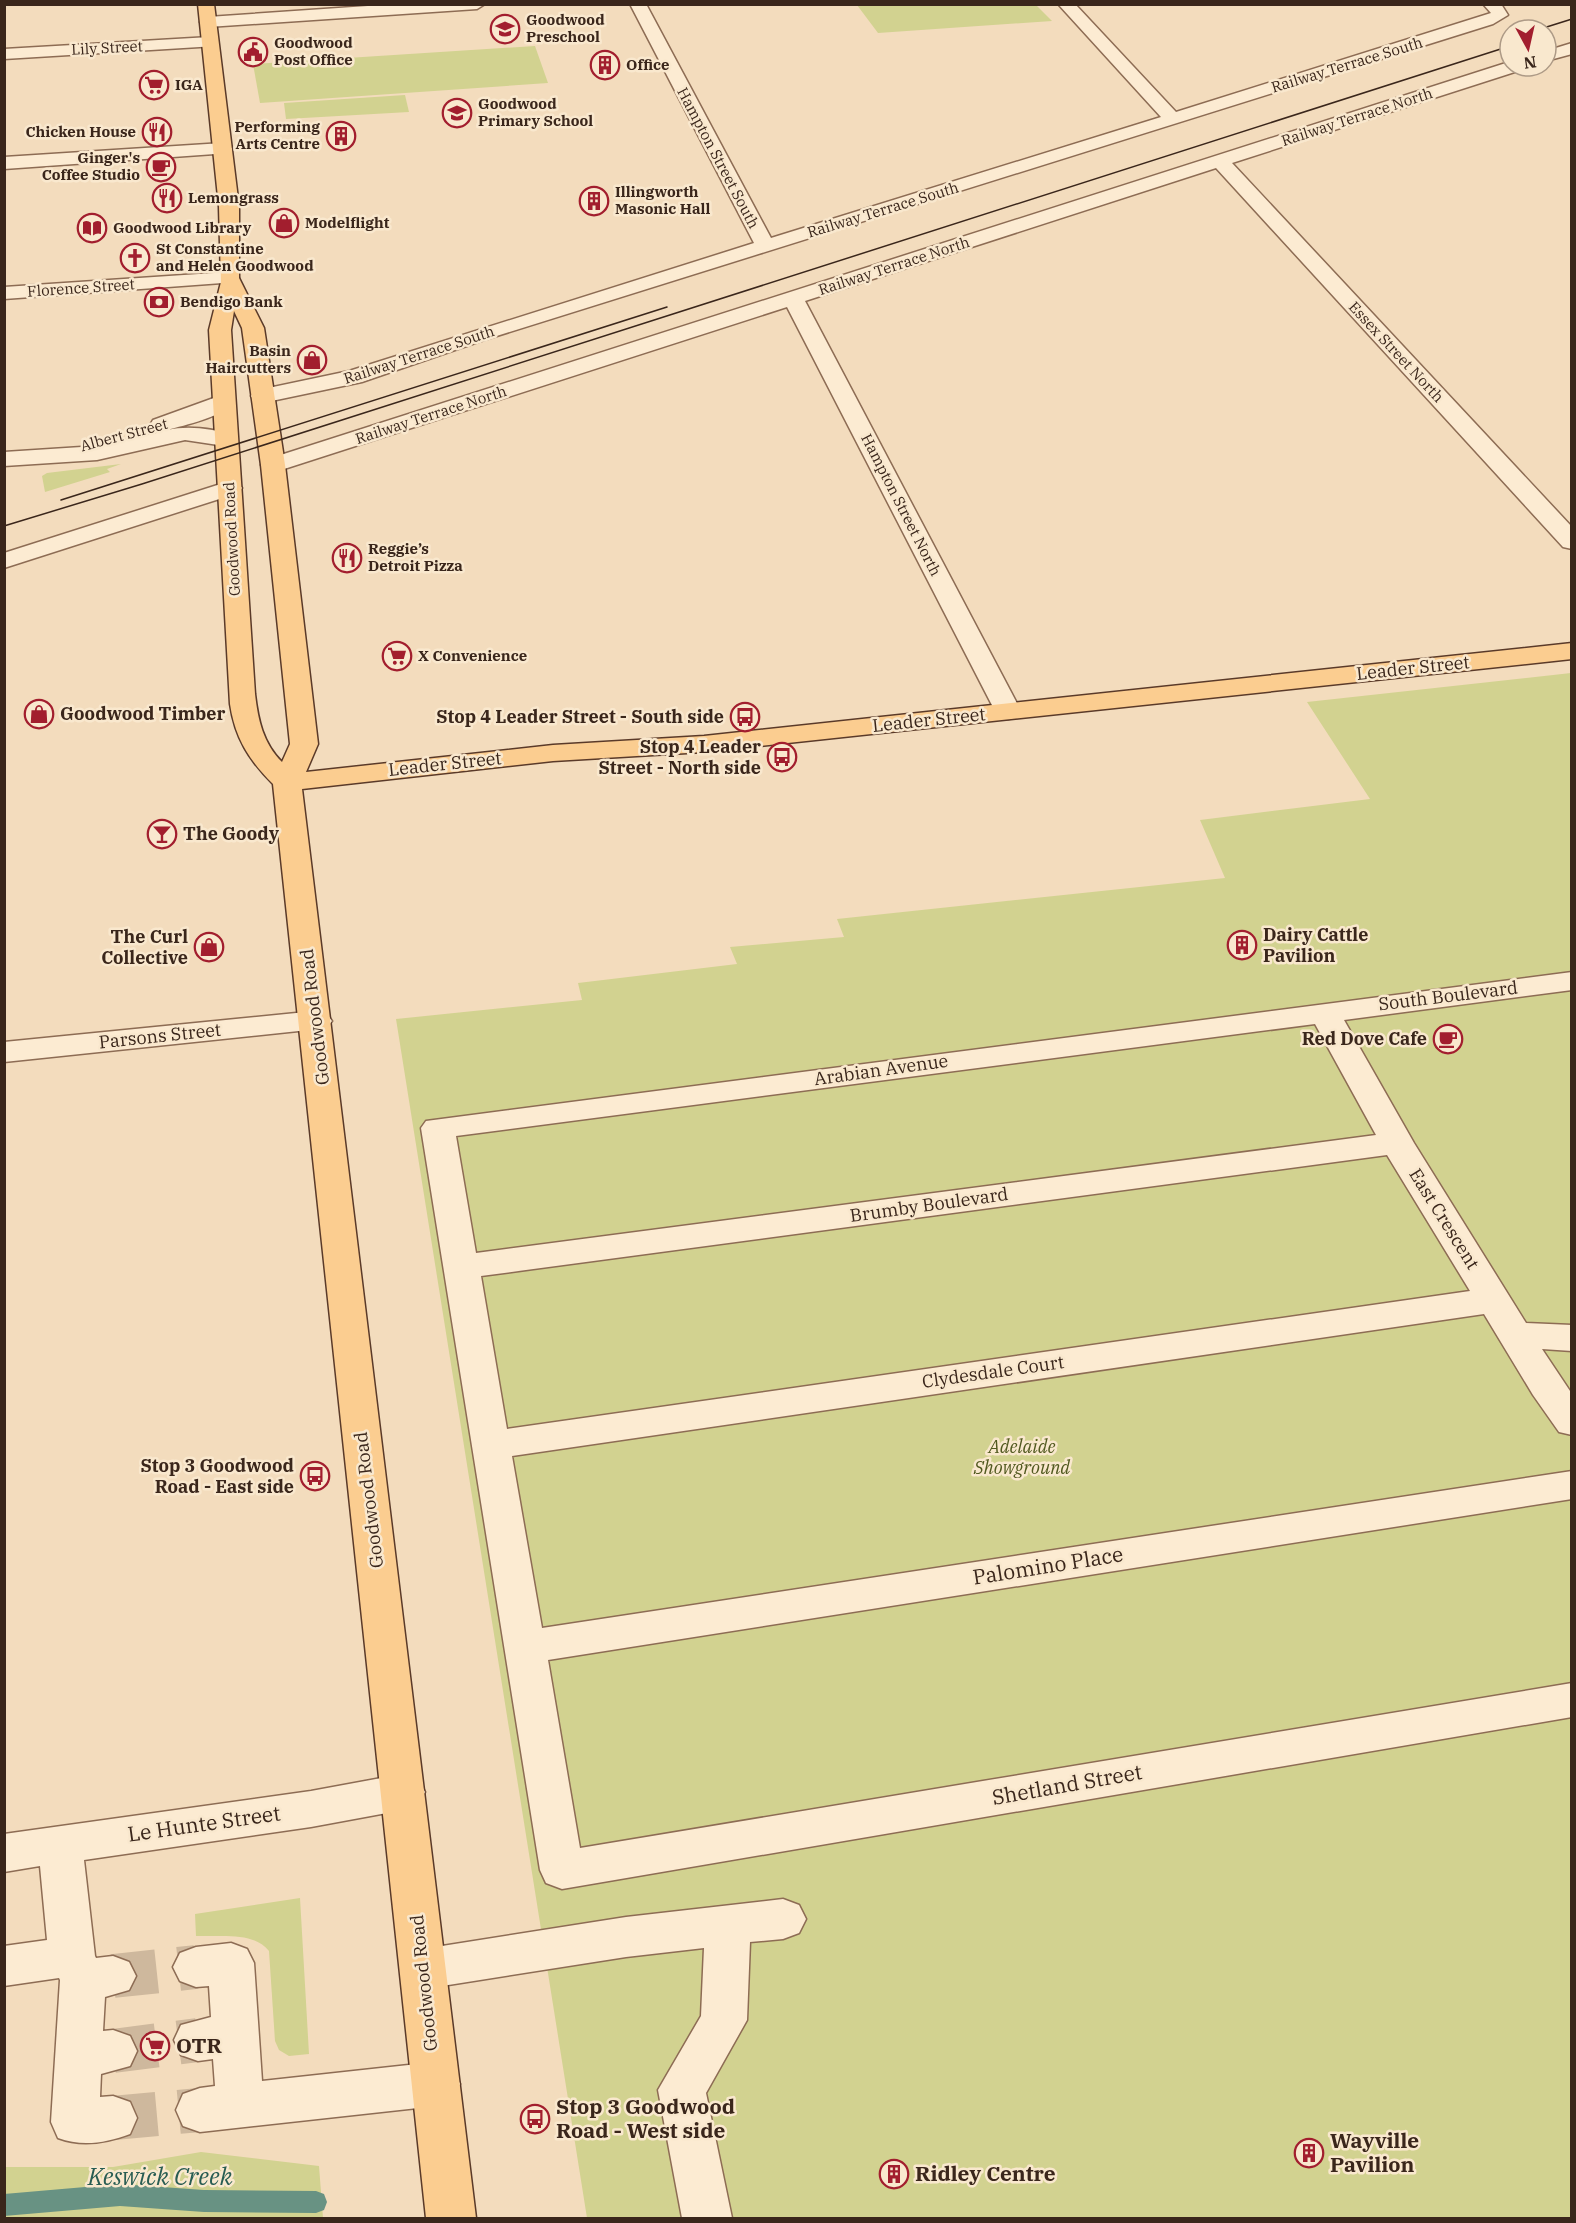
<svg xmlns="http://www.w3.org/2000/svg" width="1576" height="2223" viewBox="0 0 1576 2223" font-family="'IBM Plex Serif',serif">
<rect width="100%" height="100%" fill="#f3dcbd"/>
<g fill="#d2d290">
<polygon points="857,5 1036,5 1052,21 878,33"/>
<polygon points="535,46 548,83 260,103 253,64"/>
<polygon points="405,95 409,112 286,119 284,103"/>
<polygon points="121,464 107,469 110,472 45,492 42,476 47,473"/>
<polygon points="1571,673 1571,2218 587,2218 396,1019 582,1000 578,983 737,964 730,947 844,937 837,919 1225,878 1200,820 1370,799 1307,702"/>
<path d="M300,1898L309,2054L289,2056L279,2050L275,2041L269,1951C253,1931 220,1937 196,1936L195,1914Z"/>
<polygon points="201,2152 319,2166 323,2218 5,2218 5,2167 113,2167"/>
</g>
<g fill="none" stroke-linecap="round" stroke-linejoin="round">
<polygon fill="#689283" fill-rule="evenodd" points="120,2184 204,2190 316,2191 324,2194 327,2202 324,2210 316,2213 204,2212 120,2206 4,2216 4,2194"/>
<g stroke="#ceb89d" stroke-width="44" stroke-dasharray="44 22" stroke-linecap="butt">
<polyline points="113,1976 196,1967"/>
<polyline points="113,2051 198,2040"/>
<polyline points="113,2118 200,2110"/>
</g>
<g stroke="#8d6c54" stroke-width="3">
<g id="minor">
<polygon points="397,4 485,4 477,9 208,27 200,22 208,17"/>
<polygon points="630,4 646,4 771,238 1161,117 1058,4 1075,4 1176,112 1491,13 1483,4 1501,4 1508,15 1493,24 484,340 362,382 262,403 254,401 251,396 254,391 349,371 754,243"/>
<polygon points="210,37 216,38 218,42 216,46 4,59 4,49"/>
<polygon points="1572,43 1572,54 1546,61 1546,51"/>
<polygon points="1509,62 1510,66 1524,66 1521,70 1232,163 1572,527 1572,549 1563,547 1216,168 805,301 1021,711 1018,717 1008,719 998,717 995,711 787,307 281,470 273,472 265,470 261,465 265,460"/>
<polygon points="223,143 229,145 232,149 229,153 4,169 4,157"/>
<polygon points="229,272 236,274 239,278 236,282 4,299 4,287"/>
<path d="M222,395L230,397L233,402C223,417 185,425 167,430C189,425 211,429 233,434L236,439L233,444L225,446L185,440L97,460L4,466V452L97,446L161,432L153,430L150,425L153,420Z"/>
<polygon points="230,481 238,483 242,488 238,493 4,568 4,553"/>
<path d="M1572,972V990L1344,1020L1414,1143L1526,1323L1572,1325V1351L1542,1349L1572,1394V1435L1559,1432L1533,1395L1484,1314L512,1456L542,1628L1572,1471V1499L548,1660L580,1848L1572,1683V1717L562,1889L546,1883L540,1870L421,1128L426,1121ZM1315,1024L1376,1135L476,1253L456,1136ZM1387,1155L1470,1291L507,1429L481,1276Z"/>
<polygon points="316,1011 327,1014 332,1021 327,1028 4,1062 4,1042"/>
<path d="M403,1774L418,1779L425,1792L418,1805L403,1810L311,1827L84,1860L95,1956L96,1958L113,1956L129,1962L136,1976L129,1990L105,1997L103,2031L113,2030L130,2036L137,2051L130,2066L101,2074L100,2097L113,2096L130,2102L137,2118L130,2134C106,2143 82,2147 58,2138L51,2122L60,1980L59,1978L4,1986V1946L47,1940L40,1866L4,1872V1834L311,1791Z"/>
<polygon points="783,1899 799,1905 806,1919 799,1933 783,1939 750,1942 747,2020 706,2093 732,2218 682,2218 658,2090 701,2016 704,1948 626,1957 423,1989 407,1983 400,1969 407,1955 423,1949 626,1917"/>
<polygon points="231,1943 247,1949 254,1963 262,2081 436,2062 453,2069 460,2084 453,2099 436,2106 200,2132 183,2126 176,2110 183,2094 200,2088 215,2086 213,2059 198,2061 181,2055 174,2040 181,2025 211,2017 209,1986 196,1987 180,1981 173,1967 180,1953 196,1947"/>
</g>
</g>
<g stroke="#5a3a29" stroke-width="3">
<path id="major" d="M198,4H214L239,207V278L264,328L285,465L318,744L306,772L553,745L704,736L1572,643V659L704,752L553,761L302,789L476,2218H426L273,784C249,760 235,738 230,704L209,330L221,282L219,207ZM234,311L242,328L261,465L290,744L282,762C263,743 258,720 255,694L231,330Z"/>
</g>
<use href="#minor" fill="#fcebd2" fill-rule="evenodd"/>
<use href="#major" fill="#fbcd90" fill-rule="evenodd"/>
<g stroke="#3a261b" stroke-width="1.5">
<polyline points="1537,30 1572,19"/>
<polyline points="61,500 667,307"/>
<polyline points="4,526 142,484 1510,46"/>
</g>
</g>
<defs>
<g id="school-ring" transform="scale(1.5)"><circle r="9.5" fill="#f9e8ce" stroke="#a21e2e" stroke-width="1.5"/><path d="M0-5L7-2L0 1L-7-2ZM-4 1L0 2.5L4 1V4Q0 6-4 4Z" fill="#a21e2e"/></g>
<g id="civic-ring" transform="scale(1.5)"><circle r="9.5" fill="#f9e8ce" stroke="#a21e2e" stroke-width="1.5"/><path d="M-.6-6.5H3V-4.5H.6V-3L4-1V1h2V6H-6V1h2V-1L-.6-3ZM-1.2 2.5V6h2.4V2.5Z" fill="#a21e2e"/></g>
<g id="building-ring" transform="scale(1.5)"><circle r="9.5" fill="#f9e8ce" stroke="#a21e2e" stroke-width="1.5"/><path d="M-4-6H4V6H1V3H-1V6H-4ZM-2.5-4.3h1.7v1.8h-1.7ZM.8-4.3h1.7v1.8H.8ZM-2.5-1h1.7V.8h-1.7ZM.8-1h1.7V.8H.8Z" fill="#a21e2e"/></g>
<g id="supermarket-ring" transform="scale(1.5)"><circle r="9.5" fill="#f9e8ce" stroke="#a21e2e" stroke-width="1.5"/><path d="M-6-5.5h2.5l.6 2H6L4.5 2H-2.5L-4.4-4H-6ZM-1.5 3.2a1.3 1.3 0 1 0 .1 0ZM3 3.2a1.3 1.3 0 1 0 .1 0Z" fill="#a21e2e"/></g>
<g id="restaurant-ring" transform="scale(1.5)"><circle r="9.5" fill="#f9e8ce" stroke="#a21e2e" stroke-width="1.5"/><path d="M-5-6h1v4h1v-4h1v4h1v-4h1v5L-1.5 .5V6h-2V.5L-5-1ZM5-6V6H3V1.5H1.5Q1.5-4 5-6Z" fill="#a21e2e"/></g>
<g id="cafe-ring" transform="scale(1.5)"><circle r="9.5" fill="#f9e8ce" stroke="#a21e2e" stroke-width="1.5"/><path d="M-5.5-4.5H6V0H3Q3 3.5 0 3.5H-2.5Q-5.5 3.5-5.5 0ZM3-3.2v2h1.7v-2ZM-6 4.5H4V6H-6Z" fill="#a21e2e"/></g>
<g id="shop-ring" transform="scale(1.5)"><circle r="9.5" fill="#f9e8ce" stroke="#a21e2e" stroke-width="1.5"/><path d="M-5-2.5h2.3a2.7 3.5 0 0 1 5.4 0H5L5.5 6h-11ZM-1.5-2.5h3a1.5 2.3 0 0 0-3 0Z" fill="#a21e2e"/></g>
<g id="library-ring" transform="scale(1.5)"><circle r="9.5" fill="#f9e8ce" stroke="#a21e2e" stroke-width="1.5"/><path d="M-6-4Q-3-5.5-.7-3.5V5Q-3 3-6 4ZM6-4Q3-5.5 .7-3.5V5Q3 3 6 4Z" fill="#a21e2e"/></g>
<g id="church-ring" transform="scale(1.5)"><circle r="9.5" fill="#f9e8ce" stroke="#a21e2e" stroke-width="1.5"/><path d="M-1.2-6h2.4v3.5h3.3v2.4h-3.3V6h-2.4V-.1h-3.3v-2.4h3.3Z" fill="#a21e2e"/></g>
<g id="bank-ring" transform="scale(1.5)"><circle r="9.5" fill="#f9e8ce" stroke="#a21e2e" stroke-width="1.5"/><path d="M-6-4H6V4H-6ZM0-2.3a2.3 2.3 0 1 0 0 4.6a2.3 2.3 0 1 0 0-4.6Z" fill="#a21e2e"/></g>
<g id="bus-ring" transform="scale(1.5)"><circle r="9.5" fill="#f9e8ce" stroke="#a21e2e" stroke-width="1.5"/><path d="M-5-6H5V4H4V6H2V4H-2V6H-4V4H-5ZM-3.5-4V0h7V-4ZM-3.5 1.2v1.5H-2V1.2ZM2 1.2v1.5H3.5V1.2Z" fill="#a21e2e"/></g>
<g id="bar-ring" transform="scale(1.5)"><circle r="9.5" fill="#f9e8ce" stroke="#a21e2e" stroke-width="1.5"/><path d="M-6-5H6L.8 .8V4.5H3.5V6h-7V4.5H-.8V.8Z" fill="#a21e2e"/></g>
</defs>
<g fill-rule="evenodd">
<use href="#school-ring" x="505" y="29"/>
<use href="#civic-ring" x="253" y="52"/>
<use href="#building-ring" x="605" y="65"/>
<use href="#supermarket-ring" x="154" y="85"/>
<use href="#school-ring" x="457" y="113"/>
<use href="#restaurant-ring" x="157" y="132"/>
<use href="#building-ring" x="341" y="136"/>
<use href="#cafe-ring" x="161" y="167"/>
<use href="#restaurant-ring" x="167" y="198"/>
<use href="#building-ring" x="594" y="201"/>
<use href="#shop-ring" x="284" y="223"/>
<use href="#library-ring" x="92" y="228"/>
<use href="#church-ring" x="135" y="258"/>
<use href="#bank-ring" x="159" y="302"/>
<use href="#shop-ring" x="312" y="360"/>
<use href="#restaurant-ring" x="347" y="558"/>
<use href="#supermarket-ring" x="397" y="656"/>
<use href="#shop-ring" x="39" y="714"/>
<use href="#bus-ring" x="745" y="717"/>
<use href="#bus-ring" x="782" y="757"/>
<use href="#bar-ring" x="162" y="834"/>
<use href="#building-ring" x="1242" y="945"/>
<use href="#shop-ring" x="209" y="947"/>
<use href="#cafe-ring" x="1448" y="1039"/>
<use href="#bus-ring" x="315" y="1476"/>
<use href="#supermarket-ring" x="155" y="2046"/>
<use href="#bus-ring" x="535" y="2119"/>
<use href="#building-ring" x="1309" y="2153"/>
<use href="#building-ring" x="894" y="2174"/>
</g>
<g text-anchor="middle" stroke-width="5" stroke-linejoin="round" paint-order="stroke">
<g font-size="15" font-weight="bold" fill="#3a261b" stroke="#f9e8ce" text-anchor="start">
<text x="526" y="25">Goodwood<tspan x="526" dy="17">Preschool</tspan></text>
<text x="274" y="48">Goodwood<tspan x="274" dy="17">Post Office</tspan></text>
<text x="626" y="70">Office</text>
<text x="175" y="90">IGA</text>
<text x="478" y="109">Goodwood<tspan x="478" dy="17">Primary School</tspan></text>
<text x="320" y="132" text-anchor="end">Performing<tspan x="320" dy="17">Arts Centre</tspan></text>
<text x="136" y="137" text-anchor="end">Chicken House</text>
<text x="140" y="163" text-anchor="end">Ginger's<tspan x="140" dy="17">Coffee Studio</tspan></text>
<text x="615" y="197">Illingworth<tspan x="615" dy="17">Masonic Hall</tspan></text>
<text x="188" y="203">Lemongrass</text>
<text x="305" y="228">Modelflight</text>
<text x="113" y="233">Goodwood Library</text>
<text x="156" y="254">St Constantine<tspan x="156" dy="17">and Helen Goodwood</tspan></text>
<text x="180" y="307">Bendigo Bank</text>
<text x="291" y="356" text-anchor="end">Basin<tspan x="291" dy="17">Haircutters</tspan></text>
<text x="368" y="554">Reggie’s<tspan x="368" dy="17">Detroit Pizza</tspan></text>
<text x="418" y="661">X Convenience</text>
</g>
<g font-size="15" fill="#3a261b" stroke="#f9e8ce">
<text transform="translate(107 48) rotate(-3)" y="5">Lily Street</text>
<text transform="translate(1347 65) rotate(-17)" y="5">Railway Terrace South</text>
<text transform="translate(1357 117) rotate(-18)" y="5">Railway Terrace North</text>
<text transform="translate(718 158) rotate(62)" y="5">Hampton Street South</text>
<text transform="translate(883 210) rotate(-17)" y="5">Railway Terrace South</text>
<text transform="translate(894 266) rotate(-18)" y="5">Railway Terrace North</text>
<text transform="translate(81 288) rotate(-4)" y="5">Florence Street</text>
<text transform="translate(1396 352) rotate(47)" y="5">Essex Street North</text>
<text transform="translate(419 355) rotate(-18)" y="5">Railway Terrace South</text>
<text transform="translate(431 415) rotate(-18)" y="5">Railway Terrace North</text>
<text transform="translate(124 435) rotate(-15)" y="5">Albert Street</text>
<text transform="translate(901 505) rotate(63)" y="5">Hampton Street North</text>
<text transform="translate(232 539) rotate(-93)" y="5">Goodwood Road</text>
</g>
<g font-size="18" fill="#3a261b" stroke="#f9e8ce">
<text transform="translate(1413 668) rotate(-6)" y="6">Leader Street</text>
<text transform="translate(929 720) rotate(-6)" y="6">Leader Street</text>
<text transform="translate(445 764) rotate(-6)" y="6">Leader Street</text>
<text transform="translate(1448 996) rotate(-7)" y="6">South Boulevard</text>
<text transform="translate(315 1017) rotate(-97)" y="6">Goodwood Road</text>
<text transform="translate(160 1036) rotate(-6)" y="6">Parsons Street</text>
<text transform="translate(881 1070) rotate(-8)" y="6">Arabian Avenue</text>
<text transform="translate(929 1205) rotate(-8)" y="6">Brumby Boulevard</text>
<text transform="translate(1444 1219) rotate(58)" y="6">East Crescent</text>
<text transform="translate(993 1372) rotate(-8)" y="6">Clydesdale Court</text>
<text transform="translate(369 1500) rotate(-97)" y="6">Goodwood Road</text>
<text transform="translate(424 1983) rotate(-96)" y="6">Goodwood Road</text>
</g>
<g font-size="18" font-weight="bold" fill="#3a261b" stroke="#f9e8ce" text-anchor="end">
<text x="60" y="720" text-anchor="start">Goodwood Timber</text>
<text x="724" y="723">Stop 4 Leader Street - South side</text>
<text x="761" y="753">Stop 4 Leader<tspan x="761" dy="21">Street - North side</tspan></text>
<text x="183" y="840" text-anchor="start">The Goody</text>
<text x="1263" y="941" text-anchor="start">Dairy Cattle<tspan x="1263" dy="21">Pavilion</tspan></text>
<text x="188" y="943">The Curl<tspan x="188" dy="21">Collective</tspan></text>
<text x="1427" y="1045">Red Dove Cafe</text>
<text x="294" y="1472">Stop 3 Goodwood<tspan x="294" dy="21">Road - East side</tspan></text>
</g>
<g font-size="18" font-style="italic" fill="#51591f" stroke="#f9e8ce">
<text x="1022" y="1453">Adelaide<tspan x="1022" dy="21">Showground</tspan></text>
</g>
<g font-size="21" fill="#3a261b" stroke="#f9e8ce">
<text transform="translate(1048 1566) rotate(-9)" y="7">Palomino Place</text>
<text transform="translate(1067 1785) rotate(-10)" y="7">Shetland Street</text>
<text transform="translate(204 1824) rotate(-8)" y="7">Le Hunte Street</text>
</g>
<g font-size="21" font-weight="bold" fill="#3a261b" stroke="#f9e8ce" text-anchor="start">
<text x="176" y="2053">OTR</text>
<text x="556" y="2114">Stop 3 Goodwood<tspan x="556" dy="24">Road - West side</tspan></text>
<text x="1330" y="2148">Wayville<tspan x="1330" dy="24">Pavilion</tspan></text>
<text x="915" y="2181">Ridley Centre</text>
</g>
<g font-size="24" font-style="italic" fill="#285c52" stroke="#f9e8ce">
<text x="160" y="2185">Keswick Creek</text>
</g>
</g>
<rect width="1576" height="2223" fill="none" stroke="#3a261b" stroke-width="12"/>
<g transform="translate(1528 48) rotate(172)"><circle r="28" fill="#f9e8ce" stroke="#ad9a86" stroke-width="1.5"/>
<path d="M0-4.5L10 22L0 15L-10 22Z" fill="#a21e2e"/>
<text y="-9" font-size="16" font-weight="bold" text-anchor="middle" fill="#3a261b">N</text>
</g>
</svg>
